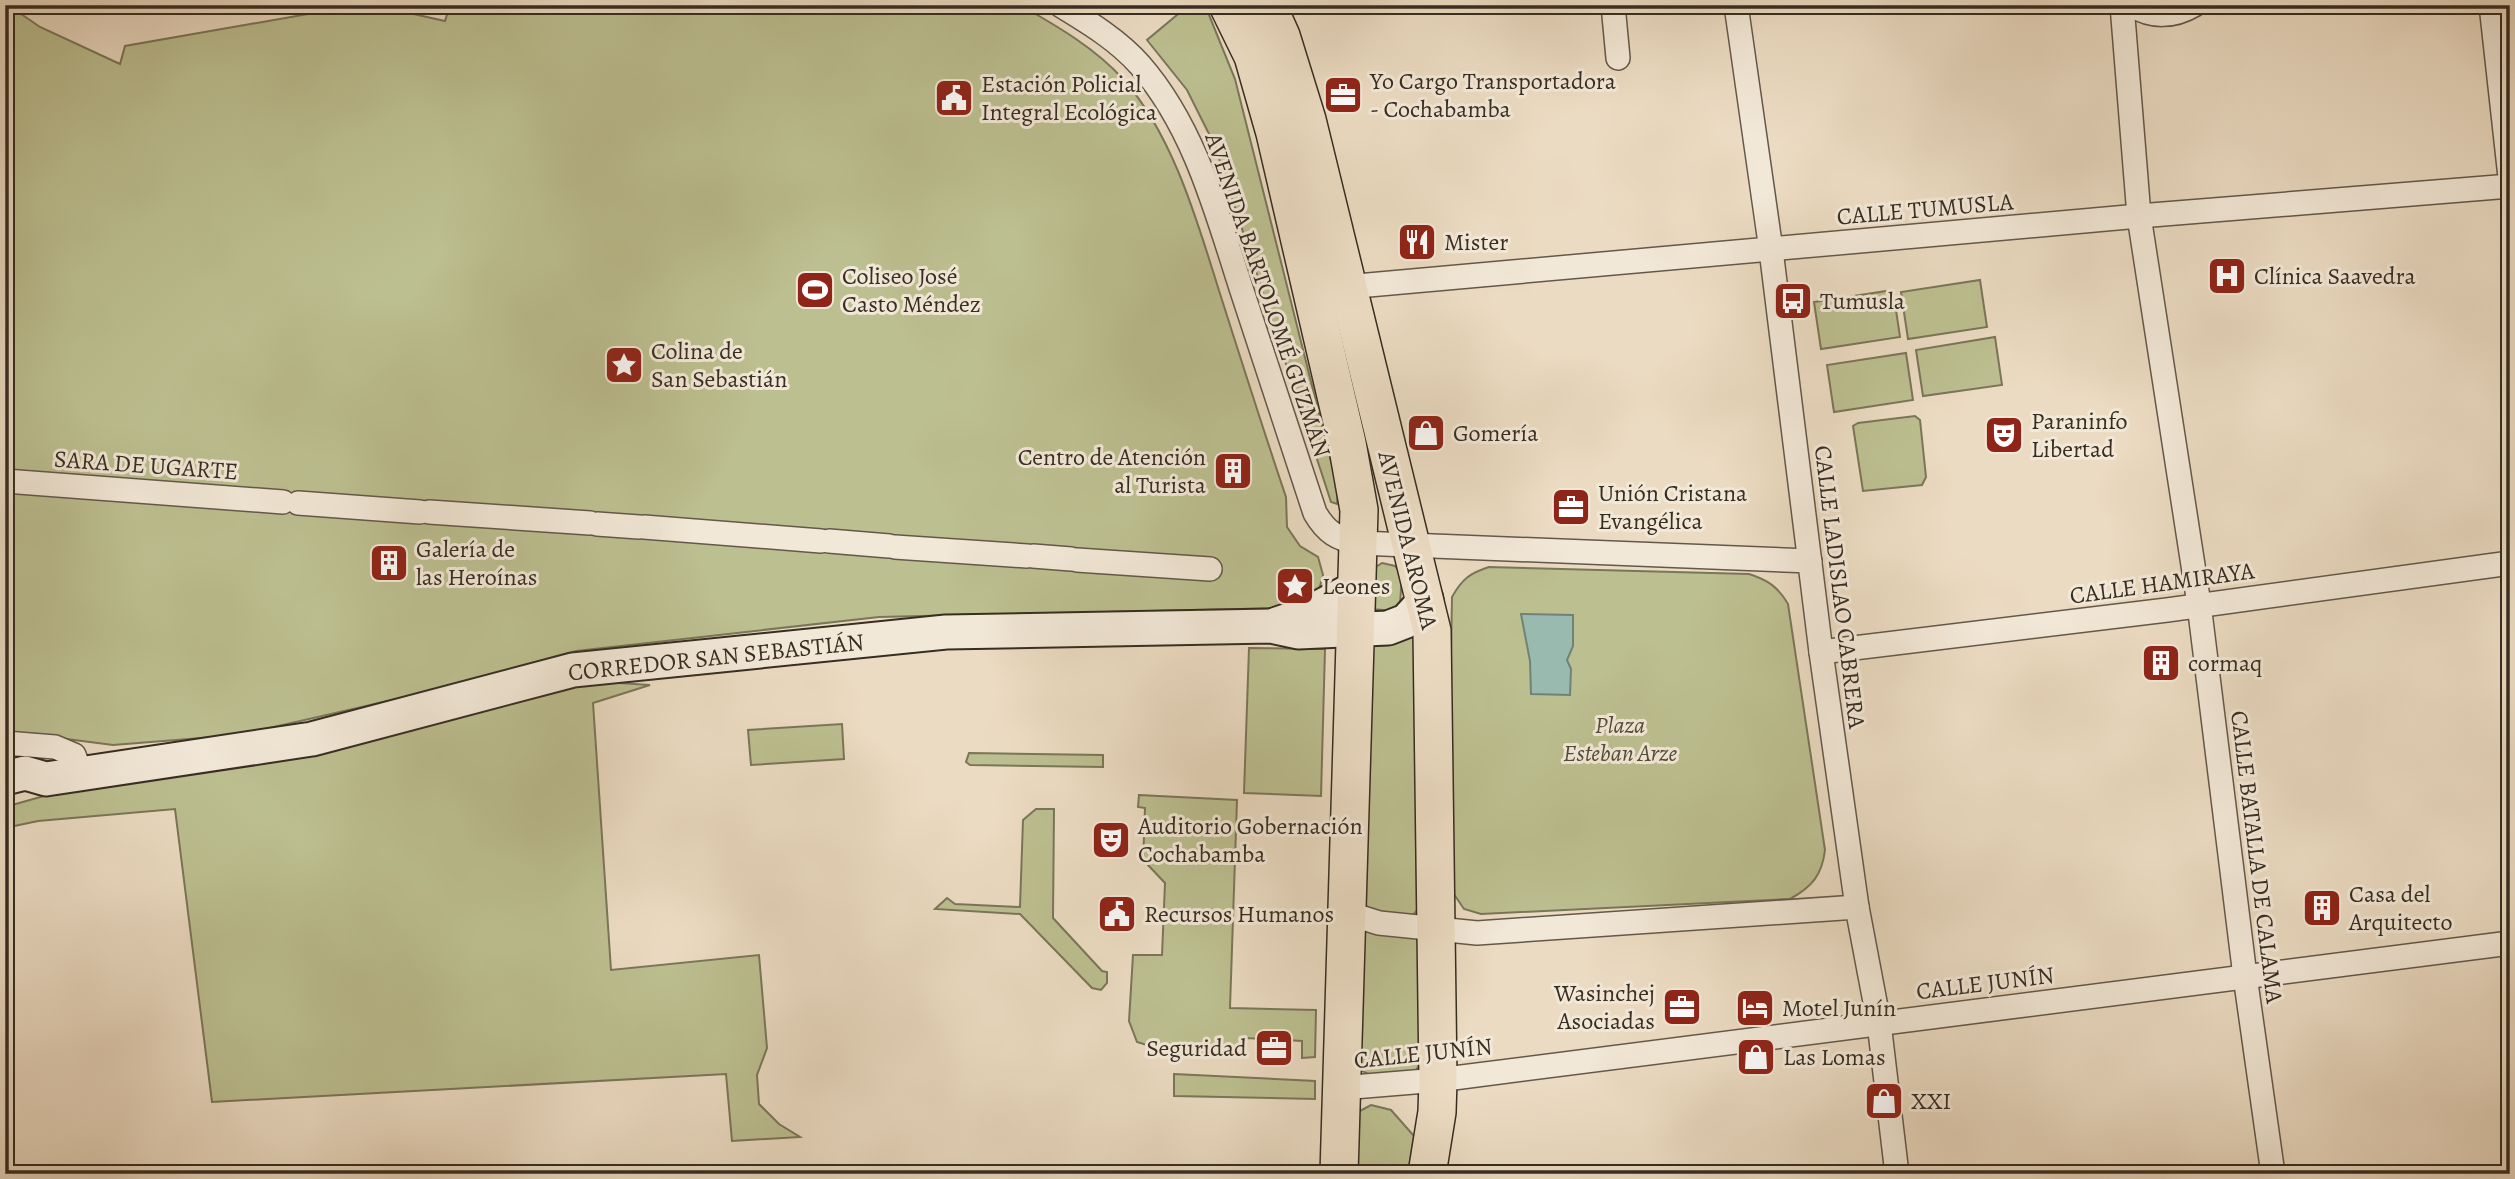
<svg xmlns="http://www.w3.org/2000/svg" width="2515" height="1179" viewBox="0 0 2515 1179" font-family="Alegreya,serif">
<rect width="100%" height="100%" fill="#ebdbc2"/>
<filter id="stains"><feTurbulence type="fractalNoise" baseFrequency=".00286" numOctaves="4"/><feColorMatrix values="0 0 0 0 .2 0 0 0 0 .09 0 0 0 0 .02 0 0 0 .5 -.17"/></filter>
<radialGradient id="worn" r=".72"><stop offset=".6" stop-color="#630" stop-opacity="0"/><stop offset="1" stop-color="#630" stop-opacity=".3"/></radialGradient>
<g fill="#bcbf90" stroke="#7a7659" stroke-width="2">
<path d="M8,5L40,27L120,64L125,46L359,5H373L445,21L450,5H1020C1057,26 1095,48 1123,79C1175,137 1199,228 1222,300C1243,366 1264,432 1286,497L1287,527L1300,546L1318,557L1323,575L1319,590L1309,600L1278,608L879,617L576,651L423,693L239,735L113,745L5,731V8Z"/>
<polygon points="1189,5 1205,5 1235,79 1338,489 1337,504 1331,502 1215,146 1187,90 1147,40"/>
<polygon points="1980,280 1987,327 1908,339 1901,292"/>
<polygon points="1893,290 1900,337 1821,349 1814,302"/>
<polygon points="1995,337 2002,385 1923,396 1916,350"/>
<polygon points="1906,353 1913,400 1834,412 1827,365"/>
<polygon points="1915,416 1920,420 1926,477 1922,485 1863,491 1853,426 1858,423"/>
<polygon points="1382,563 1395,566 1402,575 1400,604 1394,611 1372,609 1374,568"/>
<path d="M1489,567L1749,574C1768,580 1778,587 1788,604L1825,850C1822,875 1812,887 1790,899L1481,914L1464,909L1447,884L1452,597C1462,579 1470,573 1489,567Z"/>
<polygon points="1415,630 1417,910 1414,914 1379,914 1363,904 1368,641"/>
<polygon points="1249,648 1325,649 1321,796 1244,793"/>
<polygon points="588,681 650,685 593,703 611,970 759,955 767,1048 757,1075 759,1104 779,1124 800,1137 732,1141 726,1074 212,1102 175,809 38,821 5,828 5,807 58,792 315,754"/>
<polygon points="842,724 844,759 751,765 748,730"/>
<polygon points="969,753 1103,755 1103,767 970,765 966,762"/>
<polygon points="1139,795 1237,800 1230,1008 1316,1010 1315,1057 1302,1058 1302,1041 1246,1038 1245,1055 1166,1051 1137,1042 1129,1021 1133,955 1162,955 1165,883 1147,864 1143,863 1145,808 1138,807"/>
<polygon points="1036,809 1054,809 1053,918 1102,971 1107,972 1107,983 1101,990 1092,988 1020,914 935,909 947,898 955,904 1020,907 1023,820"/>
<path d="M1362,929L1413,935L1418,939L1420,1064L1414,1073C1398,1074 1373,1081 1360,1069Z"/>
<polygon points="1174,1074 1315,1081 1315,1099 1174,1096"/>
<polygon points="1371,1105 1391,1110 1414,1136 1408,1174 1352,1174 1358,1112"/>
</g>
<polygon fill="#99bbaf" stroke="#728277" stroke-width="2" points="1521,614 1573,615 1573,646 1567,660 1571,669 1570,695 1531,694 1530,661"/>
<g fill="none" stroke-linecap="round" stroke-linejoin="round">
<g stroke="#64584a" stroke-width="26">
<g id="street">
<path d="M1060,5C1088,22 1118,40 1140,65C1195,128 1217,214 1242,291C1267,365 1291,439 1315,513C1326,532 1337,539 1359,543L1810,561"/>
<polyline points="1613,5 1618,58"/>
<polyline points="1736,5 1771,250 1821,652 1857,907 1879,1023 1897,1174"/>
<polyline points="2122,5 2139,216 2199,604 2245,976 2273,1174"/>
<path d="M2132,5C2152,18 2174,17 2194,5"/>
<polyline points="2491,5 2510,177"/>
<polyline points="1346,287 2139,216 2510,186"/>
<polyline points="5,481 283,502"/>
<polyline points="298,503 420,512"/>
<polyline points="429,512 590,523"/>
<polyline points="597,524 639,527"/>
<polyline points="644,527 821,541"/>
<polyline points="829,541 889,546"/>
<polyline points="895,547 1027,556"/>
<polyline points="1033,556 1071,559"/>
<polyline points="1077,560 1210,569"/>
<polyline points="1821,652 2167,610 2510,563"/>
<polyline points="5,743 55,747 74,755 81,773"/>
<polyline points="1347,913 1379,923 1477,933 1857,907"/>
<polyline points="1341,1088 1438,1080 2510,943"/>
</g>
</g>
<g stroke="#372d22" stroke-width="37">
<g id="secondary">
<polyline points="1277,624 1307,614 1357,587"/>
<polyline points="5,778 25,773 46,779 312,739 573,670 946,632 1271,626 1298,632 1388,628 1406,621 1426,599"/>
</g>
</g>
<g stroke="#372d22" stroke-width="40">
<g id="primary">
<polyline points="1228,5 1253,56 1275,133 1347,443 1359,510 1339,1174"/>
<polyline points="1267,5 1281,36 1307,120 1432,631 1438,1080 1437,1112 1427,1174"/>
</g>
</g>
<use href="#street" stroke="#f2e8d7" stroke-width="23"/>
<use href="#secondary" stroke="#f2e8d7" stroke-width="33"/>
<use href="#primary" stroke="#ebdbc2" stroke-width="37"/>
</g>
<defs>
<g id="office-square" transform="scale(2.0125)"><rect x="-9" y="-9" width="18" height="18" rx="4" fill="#8f2418" stroke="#f2e8d7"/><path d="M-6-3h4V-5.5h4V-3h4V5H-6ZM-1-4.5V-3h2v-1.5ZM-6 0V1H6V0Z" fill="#fff"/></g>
<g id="civic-square" transform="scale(2.0125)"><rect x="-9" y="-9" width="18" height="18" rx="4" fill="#8f2418" stroke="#f2e8d7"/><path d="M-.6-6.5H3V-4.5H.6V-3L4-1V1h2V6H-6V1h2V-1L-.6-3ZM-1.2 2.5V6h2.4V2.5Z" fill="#fff"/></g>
<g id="restaurant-square" transform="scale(2.0125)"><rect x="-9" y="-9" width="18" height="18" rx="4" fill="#8f2418" stroke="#f2e8d7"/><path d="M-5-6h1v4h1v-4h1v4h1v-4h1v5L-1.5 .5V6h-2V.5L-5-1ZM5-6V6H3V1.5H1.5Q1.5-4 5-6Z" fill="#fff"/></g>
<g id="hospital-square" transform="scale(2.0125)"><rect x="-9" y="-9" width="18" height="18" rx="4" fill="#8f2418" stroke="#f2e8d7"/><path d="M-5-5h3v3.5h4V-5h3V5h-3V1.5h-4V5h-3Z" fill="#fff"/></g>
<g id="stadium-square" transform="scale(2.0125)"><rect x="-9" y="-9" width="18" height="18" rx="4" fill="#8f2418" stroke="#f2e8d7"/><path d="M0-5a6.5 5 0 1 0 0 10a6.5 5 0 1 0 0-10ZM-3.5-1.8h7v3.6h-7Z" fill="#fff"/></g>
<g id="bus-square" transform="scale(2.0125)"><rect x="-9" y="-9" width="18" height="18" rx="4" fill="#8f2418" stroke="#f2e8d7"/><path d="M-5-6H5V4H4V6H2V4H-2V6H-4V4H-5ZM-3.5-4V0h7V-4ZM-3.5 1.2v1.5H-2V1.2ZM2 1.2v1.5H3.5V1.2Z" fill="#fff"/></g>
<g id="sight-square" transform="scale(2.0125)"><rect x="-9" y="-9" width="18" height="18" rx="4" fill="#8f2418" stroke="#f2e8d7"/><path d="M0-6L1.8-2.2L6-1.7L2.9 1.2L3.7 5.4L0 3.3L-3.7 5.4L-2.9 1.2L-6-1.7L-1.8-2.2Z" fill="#fff"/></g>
<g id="shop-square" transform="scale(2.0125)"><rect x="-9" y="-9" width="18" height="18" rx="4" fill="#8f2418" stroke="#f2e8d7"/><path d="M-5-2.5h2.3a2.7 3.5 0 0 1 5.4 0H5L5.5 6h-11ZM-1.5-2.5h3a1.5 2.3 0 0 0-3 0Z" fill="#fff"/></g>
<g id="theatre-square" transform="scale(2.0125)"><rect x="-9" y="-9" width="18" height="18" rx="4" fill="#8f2418" stroke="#f2e8d7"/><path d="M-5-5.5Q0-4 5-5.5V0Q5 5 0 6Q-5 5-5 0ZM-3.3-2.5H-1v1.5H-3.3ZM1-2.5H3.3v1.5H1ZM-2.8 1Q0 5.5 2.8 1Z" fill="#fff"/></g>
<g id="building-square" transform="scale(2.0125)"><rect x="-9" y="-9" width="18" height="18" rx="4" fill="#8f2418" stroke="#f2e8d7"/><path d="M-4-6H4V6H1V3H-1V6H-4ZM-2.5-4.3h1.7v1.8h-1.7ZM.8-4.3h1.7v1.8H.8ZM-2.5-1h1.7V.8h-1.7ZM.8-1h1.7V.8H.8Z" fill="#fff"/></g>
<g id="hotel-square" transform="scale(2.0125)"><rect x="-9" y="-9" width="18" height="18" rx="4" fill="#8f2418" stroke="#f2e8d7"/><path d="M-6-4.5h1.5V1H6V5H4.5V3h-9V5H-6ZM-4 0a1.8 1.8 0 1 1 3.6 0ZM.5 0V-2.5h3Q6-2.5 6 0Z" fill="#fff"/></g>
</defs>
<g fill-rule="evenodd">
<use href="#office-square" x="1343" y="95"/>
<use href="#civic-square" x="954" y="98"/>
<use href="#restaurant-square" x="1417" y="242"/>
<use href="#hospital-square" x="2227" y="276"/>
<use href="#stadium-square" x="815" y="290"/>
<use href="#bus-square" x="1793" y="301"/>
<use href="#sight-square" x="624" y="365"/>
<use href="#shop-square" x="1426" y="433"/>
<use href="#theatre-square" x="2004" y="435"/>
<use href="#building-square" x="1233" y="471"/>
<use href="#office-square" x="1571" y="507"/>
<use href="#building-square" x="389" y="563"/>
<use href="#sight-square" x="1295" y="586"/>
<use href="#building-square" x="2161" y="663"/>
<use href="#theatre-square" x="1111" y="840"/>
<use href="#building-square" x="2322" y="908"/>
<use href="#civic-square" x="1117" y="914"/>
<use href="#office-square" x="1682" y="1007"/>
<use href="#hotel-square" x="1755" y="1008"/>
<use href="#office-square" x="1274" y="1048"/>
<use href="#shop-square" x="1756" y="1057"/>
<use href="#shop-square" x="1884" y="1101"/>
</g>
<g text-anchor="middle" stroke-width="6" stroke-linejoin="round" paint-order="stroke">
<g font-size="24" fill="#372d22" stroke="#f2e8d7" text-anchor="start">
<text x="1370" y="89">Yo Cargo Transportadora<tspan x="1370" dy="28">- Cochabamba</tspan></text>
<text x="981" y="92">Estación Policial<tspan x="981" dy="28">Integral Ecológica</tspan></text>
<text x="1444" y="250">Mister</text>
<text x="842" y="284">Coliseo José<tspan x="842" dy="28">Casto Méndez</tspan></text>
<text x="2254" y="284">Clínica Saavedra</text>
<text x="1820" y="309">Tumusla</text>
<text x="651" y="359">Colina de<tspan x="651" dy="28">San Sebastián</tspan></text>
<text x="2031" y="429">Paraninfo<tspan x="2031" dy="28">Libertad</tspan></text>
<text x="1453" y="441">Gomería</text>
<text x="1206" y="465" text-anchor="end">Centro de Atención<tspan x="1206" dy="28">al Turista</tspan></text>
<text x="1598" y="501">Unión Cristana<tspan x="1598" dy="28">Evangélica</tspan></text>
<text x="416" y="557">Galería de<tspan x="416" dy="28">las Heroínas</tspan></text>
<text x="1322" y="594">Leones</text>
<text x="2188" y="671">cormaq</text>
<text x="1138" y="834">Auditorio Gobernación<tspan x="1138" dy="28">Cochabamba</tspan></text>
<text x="2349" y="902">Casa del<tspan x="2349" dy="28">Arquitecto</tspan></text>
<text x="1144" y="922">Recursos Humanos</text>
<text x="1655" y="1001" text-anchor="end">Wasinchej<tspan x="1655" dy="28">Asociadas</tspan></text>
<text x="1782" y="1016">Motel Junín</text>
<text x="1247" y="1056" text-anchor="end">Seguridad</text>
<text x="1783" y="1065">Las Lomas</text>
<text x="1911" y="1109">XXI</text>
</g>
<g font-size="24" fill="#372d22" stroke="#f2e8d7">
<text transform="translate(1925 209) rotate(-5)" y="8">CALLE TUMUSLA</text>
<text transform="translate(1268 295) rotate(71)" y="8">AVENIDA BARTOLOMÉ GUZMÁN</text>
<text transform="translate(146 465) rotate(4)" y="8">SARA DE UGARTE</text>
<text transform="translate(1408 540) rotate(76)" y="8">AVENIDA AROMA</text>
<text transform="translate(2162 583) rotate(-8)" y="8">CALLE HAMIRAYA</text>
<text transform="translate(1840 587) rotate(83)" y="8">CALLE LADISLAO CABRERA</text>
<text transform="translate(716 657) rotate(-6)" y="8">CORREDOR SAN SEBASTIÁN</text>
<text transform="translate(2257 857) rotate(83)" y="8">CALLE BATALLA DE CALAMA</text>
<text transform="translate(1985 983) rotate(-7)" y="8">CALLE JUNÍN</text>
<text transform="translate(1423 1053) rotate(-6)" y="8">CALLE JUNÍN</text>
</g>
<g font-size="24" font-style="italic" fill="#524a38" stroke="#f2e8d7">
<text x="1620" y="733">Plaza<tspan x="1620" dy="28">Esteban Arze</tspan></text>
</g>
</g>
<rect width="2515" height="1179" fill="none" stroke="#ebdbc2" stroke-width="28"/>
<rect x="7" y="7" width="2501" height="1165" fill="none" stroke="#372d22" stroke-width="3.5"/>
<rect x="14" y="14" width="2487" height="1151" fill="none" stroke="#372d22" stroke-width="2"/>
<rect width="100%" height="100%" filter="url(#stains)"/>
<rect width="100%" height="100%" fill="url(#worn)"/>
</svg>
